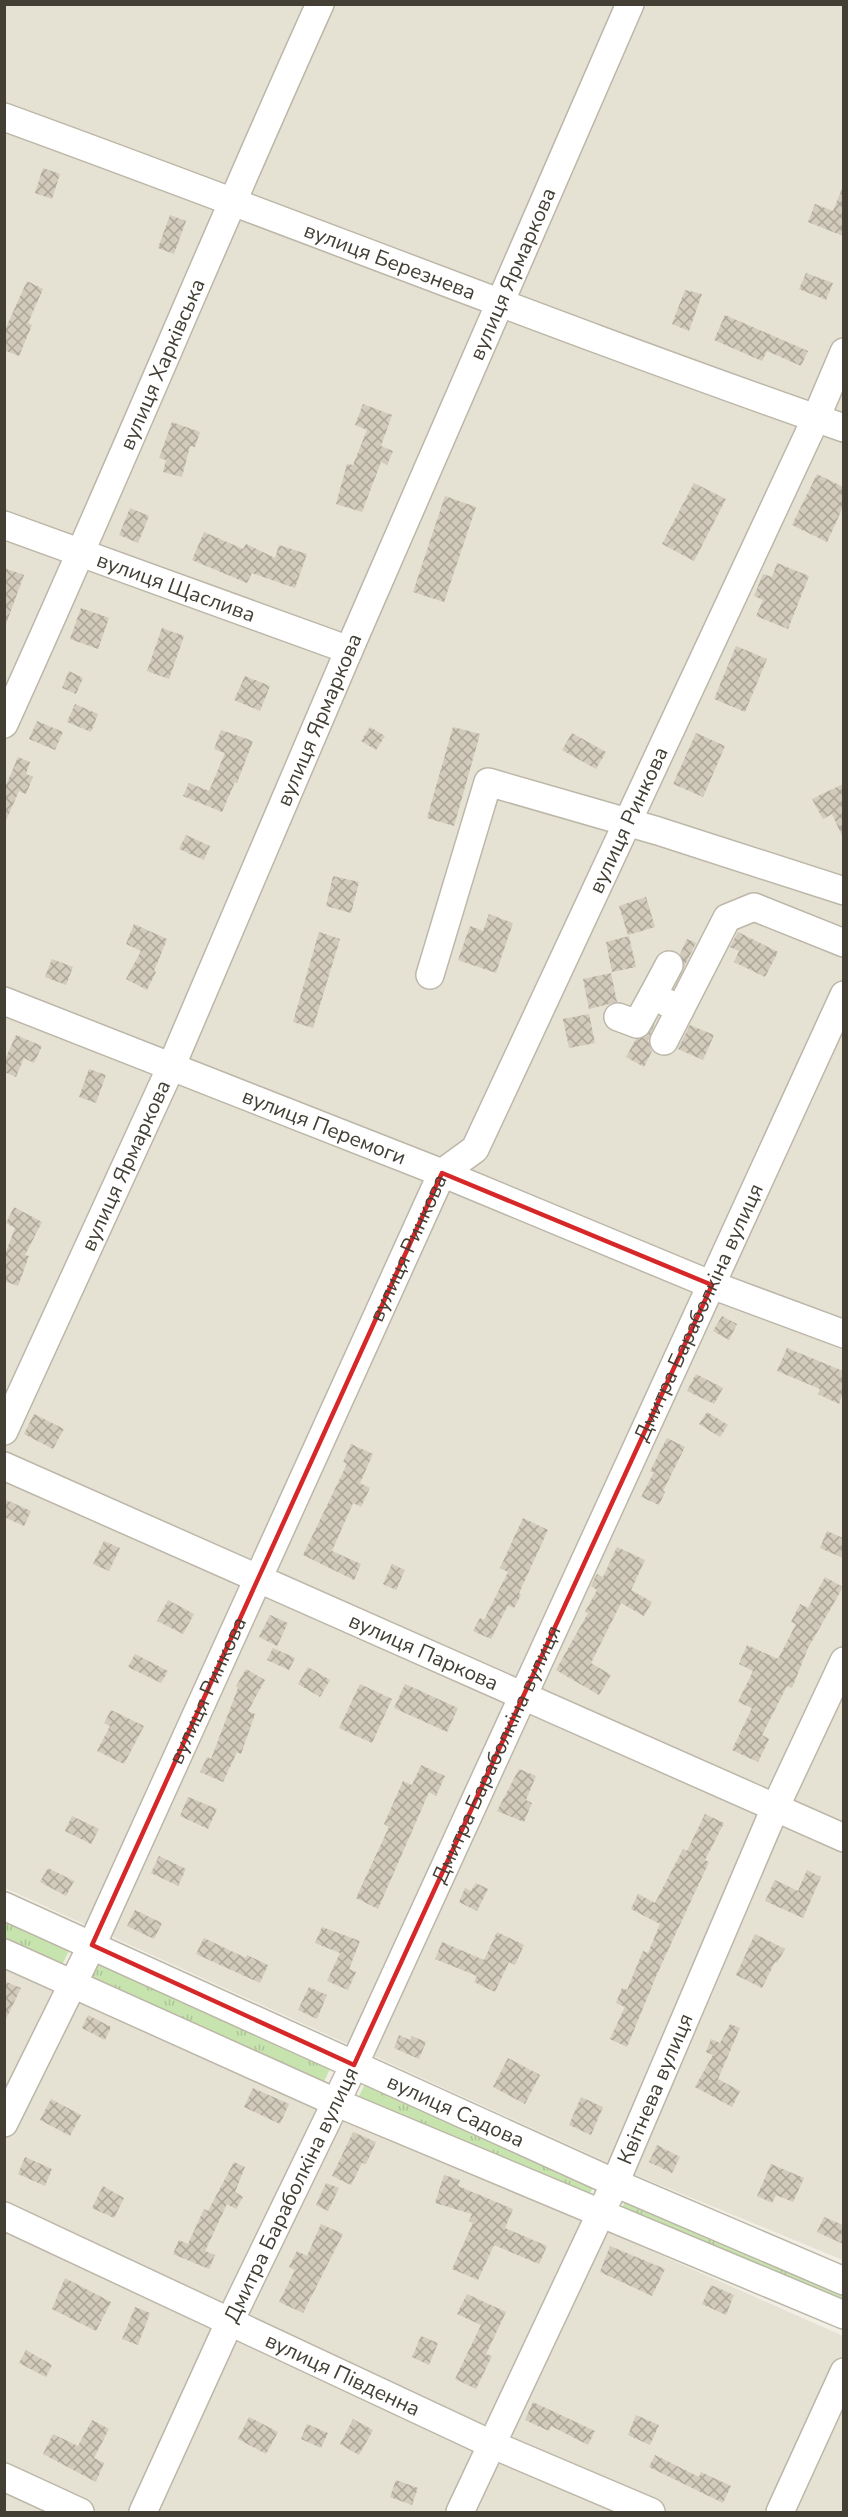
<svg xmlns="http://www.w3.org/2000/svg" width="848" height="2517" viewBox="0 0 848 2517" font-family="'Nunito Sans',sans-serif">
<defs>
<pattern id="grass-tufts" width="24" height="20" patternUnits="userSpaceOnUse" patternTransform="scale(1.5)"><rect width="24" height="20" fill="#c7e4af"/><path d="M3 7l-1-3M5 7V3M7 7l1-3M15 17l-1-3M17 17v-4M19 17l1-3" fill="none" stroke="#acc597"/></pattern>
<pattern id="building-cross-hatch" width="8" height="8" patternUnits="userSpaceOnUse" patternTransform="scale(1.5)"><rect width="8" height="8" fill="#d2cbbb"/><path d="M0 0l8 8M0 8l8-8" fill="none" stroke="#aca699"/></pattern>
</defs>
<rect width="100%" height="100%" fill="#f1efe5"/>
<g fill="#e5e1d3">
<polygon points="5,5 843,5 843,2260 631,2173 5,1888"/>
<polygon points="4,1964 843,2336 843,2512 5,2512"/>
</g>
<g fill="url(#grass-tufts)">
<polygon points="5,1919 70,1949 60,1969 5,1944"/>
<polygon points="93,1959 331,2067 321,2088 83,1980"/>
<polygon points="366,2082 595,2182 586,2203 356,2102"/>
<polygon points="627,2196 843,2289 843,2311 619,2215"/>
</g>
<g fill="url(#building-cross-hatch)">
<polygon points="43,168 60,174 52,199 35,193"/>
<polygon points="843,186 843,236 808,222 815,204 833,211"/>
<polygon points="170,215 186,221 174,254 158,248"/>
<polygon points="806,273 833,283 826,300 799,289"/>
<polygon points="27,281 43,289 28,323 32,325 19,356 4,350 4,332"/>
<polygon points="685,290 702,294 689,331 672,324"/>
<polygon points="725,315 808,351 801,366 767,351 762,361 714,340"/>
<polygon points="363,404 392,415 381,446 393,451 387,465 381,462 362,512 336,504 347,464 353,465 367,430 355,425"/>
<polygon points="172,422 200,432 195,447 190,446 182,477 163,472 166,460 159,458"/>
<polygon points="817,474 843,487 843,507 827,542 792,525"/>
<polygon points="694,483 726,499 694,561 662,544"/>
<polygon points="445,496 476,507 444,602 413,592"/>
<polygon points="130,508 149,516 138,543 119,535"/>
<polygon points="204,532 243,549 246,544 275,558 279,545 307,554 295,588 252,573 247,583 192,560"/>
<polygon points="777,563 809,576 788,629 756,616 763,600 754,596 763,574 772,577"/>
<polygon points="4,568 24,575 6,624 4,624"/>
<polygon points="81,608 109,618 98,649 70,639"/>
<polygon points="162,628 184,636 169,679 147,671"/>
<polygon points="736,646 767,659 745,712 714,699"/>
<polygon points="69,671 83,678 76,694 62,688"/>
<polygon points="245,676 270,686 260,711 234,700"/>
<polygon points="75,704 98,714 91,732 67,722"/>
<polygon points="37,721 63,732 55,750 29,739"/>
<polygon points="370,727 385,736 376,750 361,741"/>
<polygon points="453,727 480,734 454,826 427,818"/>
<polygon points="221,730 253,741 237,783 235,782 222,812 183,796 189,783 209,791 225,753 214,749"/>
<polygon points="572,733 606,752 596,769 562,750"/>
<polygon points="696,733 725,746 703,797 673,784"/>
<polygon points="18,757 30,762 26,774 33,777 26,794 19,791 4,825 4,790"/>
<polygon points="843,784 843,838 832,814 823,819 812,799"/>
<polygon points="186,835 210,846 204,860 179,849"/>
<polygon points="333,876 359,882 351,913 326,906"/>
<polygon points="646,897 655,927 628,935 619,906"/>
<polygon points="489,914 513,923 496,973 458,960 470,926 483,931"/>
<polygon points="134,924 167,939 154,971 156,972 147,990 126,979 141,951 126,944"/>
<polygon points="319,932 340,939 313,1028 293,1022"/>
<polygon points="738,932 778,952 765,977 734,962 739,951 730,947"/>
<polygon points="629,936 636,967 612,972 606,942"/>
<polygon points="687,939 696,943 684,967 680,954"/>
<polygon points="52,959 73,967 66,985 45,977"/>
<polygon points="611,973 617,1002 589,1009 583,979"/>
<polygon points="589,1014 595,1043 569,1048 563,1019"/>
<polygon points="655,1023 648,1041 652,1051 644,1067 626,1057 636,1039 646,1037"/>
<polygon points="690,1025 714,1035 703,1060 678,1049"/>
<polygon points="16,1035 42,1046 34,1063 24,1058 16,1077 4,1072 4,1062"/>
<polygon points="89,1069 106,1075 96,1103 79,1097"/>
<polygon points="14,1207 42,1222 25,1255 29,1256 18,1286 4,1281 4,1257 15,1228 6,1223"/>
<polygon points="722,1316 737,1324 729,1340 713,1331"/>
<polygon points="787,1348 843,1371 843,1394 839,1404 818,1394 820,1389 777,1371"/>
<polygon points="696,1374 723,1388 714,1404 687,1391"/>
<polygon points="707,1412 728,1425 720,1437 699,1424"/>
<polygon points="34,1414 64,1429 53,1449 24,1434"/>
<polygon points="667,1438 685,1447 663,1491 665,1492 659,1505 641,1497 654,1472 650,1471"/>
<polygon points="351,1444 373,1454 360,1483 370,1488 361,1507 353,1503 332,1551 361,1564 354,1580 303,1555 347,1464 343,1462"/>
<polygon points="4,1499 31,1511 24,1526 4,1517"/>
<polygon points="523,1518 548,1530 519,1593 521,1595 514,1608 508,1605 491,1639 473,1631 480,1618 484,1620 508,1572 500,1568"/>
<polygon points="827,1531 843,1538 843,1558 820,1548"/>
<polygon points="104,1541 120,1548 109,1571 93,1564"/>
<polygon points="617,1547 645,1560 631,1590 652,1602 644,1616 621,1603 591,1663 611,1675 599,1695 556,1670 588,1613 585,1612 597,1590 591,1586 592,1583 597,1574 603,1577"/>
<polygon points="392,1564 405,1570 396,1590 383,1584"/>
<polygon points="825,1577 843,1587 808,1648 792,1688 787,1686 762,1735 769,1739 758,1762 732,1750 752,1708 738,1702 753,1671 739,1664 747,1645 778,1659 796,1624 791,1622 800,1604 808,1608"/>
<polygon points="168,1600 194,1614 183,1634 157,1621"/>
<polygon points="270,1615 288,1623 277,1646 259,1637"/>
<polygon points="273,1648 295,1658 289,1670 267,1660"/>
<polygon points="135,1654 168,1671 161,1683 128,1667"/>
<polygon points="308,1667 330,1680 320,1697 298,1684"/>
<polygon points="246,1669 265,1680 248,1711 255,1714 241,1754 237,1752 223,1782 200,1772 207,1757 211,1759 238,1688 236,1686"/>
<polygon points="360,1684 392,1699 372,1743 339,1728"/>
<polygon points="405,1684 458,1708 447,1732 394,1708"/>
<polygon points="111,1710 144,1726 124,1764 97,1751 110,1726 104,1723"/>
<polygon points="421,1765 445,1776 436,1796 429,1792 378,1909 356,1898 389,1827 384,1824 403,1781 412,1785"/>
<polygon points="519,1769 536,1776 526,1800 532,1803 524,1822 497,1811"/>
<polygon points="188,1797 217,1809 208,1829 180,1816"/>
<polygon points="705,1814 724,1823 705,1860 709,1862 657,1974 627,2047 610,2039 625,2007 616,2003 622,1988 627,1990 643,1951 648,1953 660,1924 631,1909 638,1894 655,1903 683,1849 687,1851"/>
<polygon points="72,1816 99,1829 91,1844 65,1831"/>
<polygon points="159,1856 186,1869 178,1886 151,1873"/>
<polygon points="48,1868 74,1881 66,1896 40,1882"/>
<polygon points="807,1870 821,1877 803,1918 765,1901 775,1880 798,1891"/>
<polygon points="476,1883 488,1889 477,1911 459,1902 465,1888 471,1891"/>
<polygon points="135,1910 162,1923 154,1939 127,1926"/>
<polygon points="322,1927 360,1941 349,1969 356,1972 348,1990 327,1981 340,1953 315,1943"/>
<polygon points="497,1932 524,1945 515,1965 509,1962 495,1992 474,1982 477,1976 435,1959 442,1942 484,1960"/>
<polygon points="755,1934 785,1949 777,1963 775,1962 762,1988 736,1975"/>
<polygon points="204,1938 246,1958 247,1955 268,1965 260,1983 196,1954"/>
<polygon points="4,1981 21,1988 4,2023"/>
<polygon points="309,1987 327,1995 317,2019 298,2010"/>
<polygon points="88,2015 111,2027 105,2040 82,2028"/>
<polygon points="730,2024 740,2028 718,2079 740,2091 732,2107 695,2087 713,2055 706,2052 711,2039 720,2043"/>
<polygon points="399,2035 410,2040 412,2036 426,2042 419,2059 394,2048"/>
<polygon points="508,2058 540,2075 525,2104 493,2087"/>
<polygon points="253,2088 289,2104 280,2124 244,2107"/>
<polygon points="581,2097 603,2107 591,2135 569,2125"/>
<polygon points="51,2099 81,2115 70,2136 40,2120"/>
<polygon points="353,2132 376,2142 366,2164 362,2163 351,2185 332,2176"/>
<polygon points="657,2145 680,2157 672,2173 649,2162"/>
<polygon points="25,2157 52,2169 45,2186 18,2174"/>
<polygon points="234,2162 245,2167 235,2192 243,2197 236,2209 227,2204 205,2251 215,2255 209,2269 173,2254 179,2240 188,2244 204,2209 208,2211"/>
<polygon points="771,2164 804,2178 793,2202 776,2195 772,2203 757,2196"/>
<polygon points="444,2175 460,2180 458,2186 513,2209 505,2228 547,2246 539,2264 494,2245 478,2280 452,2269 473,2223 469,2221 472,2214 435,2203"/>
<polygon points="326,2183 339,2188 328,2211 316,2205"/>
<polygon points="103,2186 124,2198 114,2218 92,2208"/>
<polygon points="824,2217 843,2225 843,2244 817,2232"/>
<polygon points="321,2224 343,2234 303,2313 279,2302 295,2270 289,2267 297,2251 307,2256"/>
<polygon points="610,2246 665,2269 652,2296 600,2272"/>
<polygon points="65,2278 111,2302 96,2331 52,2309"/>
<polygon points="711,2285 734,2295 726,2315 702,2304"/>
<polygon points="467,2294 506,2312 486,2354 492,2356 476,2389 455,2379 481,2325 457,2314"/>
<polygon points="135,2307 150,2313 138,2345 122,2339"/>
<polygon points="421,2336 438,2343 429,2365 412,2357"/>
<polygon points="26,2350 52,2365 46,2377 19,2363"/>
<polygon points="533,2402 595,2431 588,2445 551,2426 549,2431 525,2420"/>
<polygon points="636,2415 659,2425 650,2445 628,2435"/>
<polygon points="249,2417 278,2432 266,2454 238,2439"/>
<polygon points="353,2419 373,2430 359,2455 340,2444"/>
<polygon points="92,2420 109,2429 94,2458 104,2463 96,2482 43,2454 53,2434 78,2446"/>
<polygon points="307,2424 328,2433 321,2448 301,2439"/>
<polygon points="655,2455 699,2477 701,2472 731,2486 723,2503 649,2467"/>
<polygon points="396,2480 418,2488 412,2505 390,2497"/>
</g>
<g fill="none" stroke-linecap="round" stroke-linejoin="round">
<g stroke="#bcb7a8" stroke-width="30">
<g id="minor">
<path id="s1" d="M4,117C285,219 562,330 844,428"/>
<path id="s2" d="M4,525L349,650"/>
<path id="s3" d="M4,724C113,485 212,243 320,4"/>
<polyline points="430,975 488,782 658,831 844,891"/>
<polyline points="653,995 669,965"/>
<path id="s4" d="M4,1001L442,1173L712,1285L844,1334"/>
<polyline points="618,1017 637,1024 653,995 680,1010"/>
<polyline points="664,1041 727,918 754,907 844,943"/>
<path id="s5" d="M4,1431L171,1067L349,650L630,4"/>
<path id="s6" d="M4,1466L844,1838"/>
<path id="s7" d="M4,1906L615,2183L844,2281"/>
<polyline points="4,1953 335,2102 844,2315"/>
<path id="s8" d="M4,2123L92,1945L442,1173L475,1149L816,418L844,352"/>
<path id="s9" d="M4,2216L491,2444L651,2512"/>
<polyline points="4,2477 80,2512"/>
<path id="s10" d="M143,2512L230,2321L354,2065L844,995"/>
<path id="s11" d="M460,2512L615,2183L775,1808L844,1661"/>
<polyline points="780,2512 844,2372"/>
</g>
</g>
<use href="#minor" stroke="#fff" stroke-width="27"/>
</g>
<path fill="none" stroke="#d62828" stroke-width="4.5" stroke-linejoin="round" d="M442,1173L712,1285L354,2065L92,1945Z"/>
<g text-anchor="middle" stroke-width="6" stroke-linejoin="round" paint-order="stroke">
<g font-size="21" fill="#433f35" stroke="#fff">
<text dy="7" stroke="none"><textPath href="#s1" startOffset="412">вулиця Березнева</textPath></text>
<text dy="7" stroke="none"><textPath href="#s5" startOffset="1264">вулиця Ярмаркова</textPath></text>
<text dy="7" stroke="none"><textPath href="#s3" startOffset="393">вулиця Харківська</textPath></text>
<text dy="7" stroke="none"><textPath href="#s2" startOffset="183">вулиця Щаслива</textPath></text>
<text dy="7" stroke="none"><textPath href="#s5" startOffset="778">вулиця Ярмаркова</textPath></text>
<text dy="7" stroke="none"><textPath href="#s8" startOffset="1450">вулиця Ринкова</textPath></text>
<text dy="7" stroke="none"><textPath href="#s4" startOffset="344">вулиця Перемоги</textPath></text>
<text dy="7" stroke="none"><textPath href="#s5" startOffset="292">вулиця Ярмаркова</textPath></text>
<text dy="7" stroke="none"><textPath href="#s8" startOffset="964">вулиця Ринкова</textPath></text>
<text dy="7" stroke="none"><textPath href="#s10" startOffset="1322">Дмитра Бараболкіна вулиця</textPath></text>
<text dy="7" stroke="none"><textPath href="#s6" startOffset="459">вулиця Паркова</textPath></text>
<text dy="7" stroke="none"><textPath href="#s8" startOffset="478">вулиця Ринкова</textPath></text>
<text dy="7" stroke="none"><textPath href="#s10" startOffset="836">Дмитра Бараболкіна вулиця</textPath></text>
<text dy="7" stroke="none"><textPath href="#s11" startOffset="466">Квітнева вулиця</textPath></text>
<text dy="7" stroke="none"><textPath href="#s7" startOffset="496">вулиця Садова</textPath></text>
<text dy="7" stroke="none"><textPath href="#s10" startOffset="350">Дмитра Бараболкіна вулиця</textPath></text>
<text dy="7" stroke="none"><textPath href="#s9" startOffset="374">вулиця Південна</textPath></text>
</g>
</g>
<rect width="848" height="2517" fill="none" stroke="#433f35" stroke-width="12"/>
</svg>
